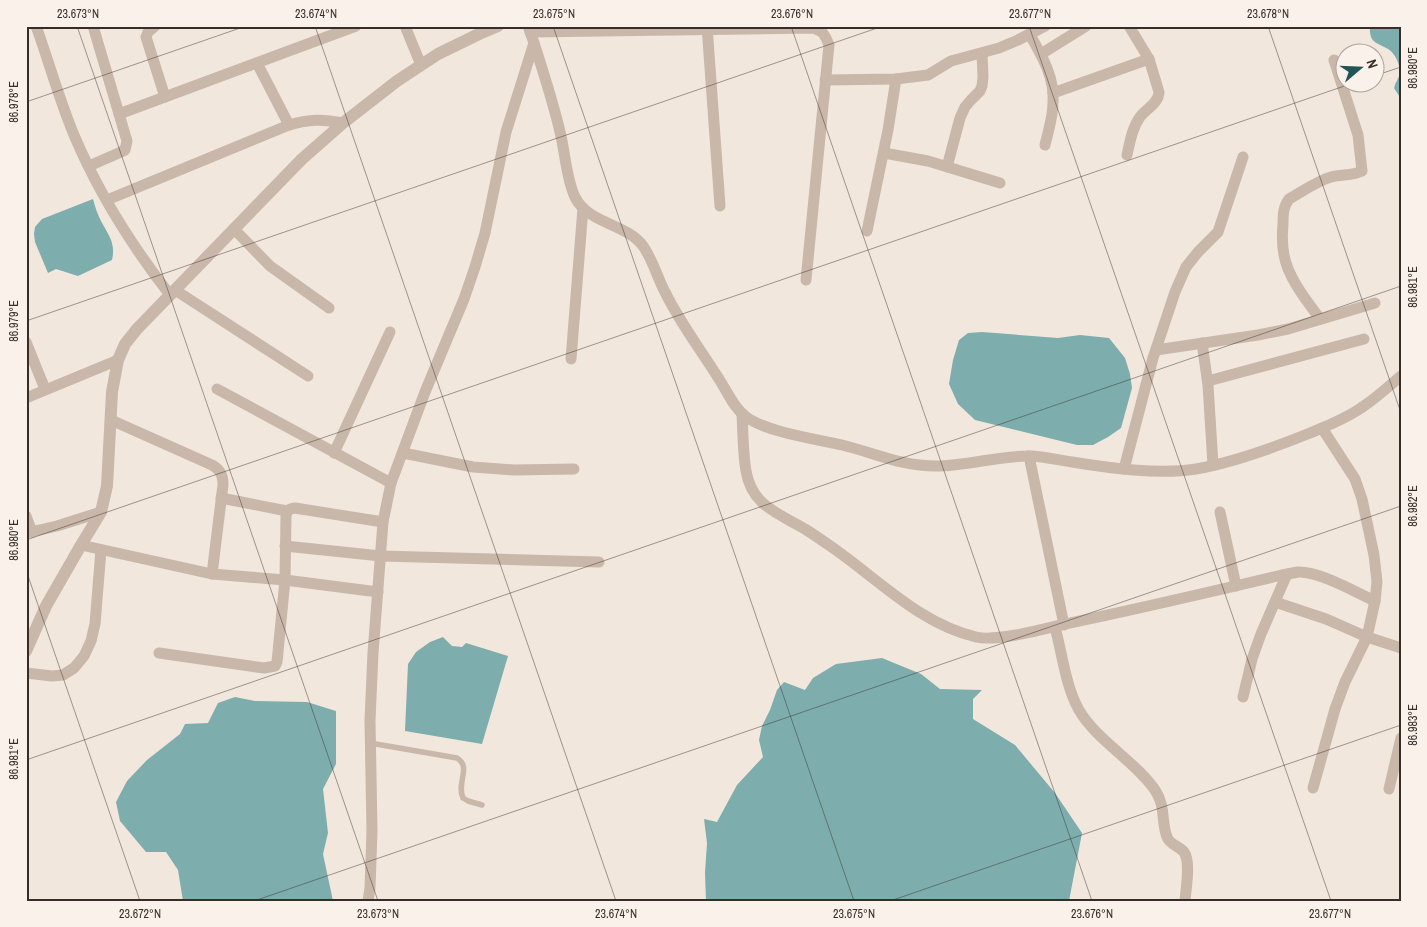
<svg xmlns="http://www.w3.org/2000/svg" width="1427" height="927" viewBox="0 0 1427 927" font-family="'Archivo Narrow',sans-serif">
<rect width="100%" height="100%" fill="#f1e7dd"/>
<g fill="#7eadad">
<path d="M1370,26H1401V99L1394,88C1395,83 1399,78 1400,73C1400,64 1395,53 1388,49C1376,42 1369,43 1370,26Z"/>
<path d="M93,199C95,206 97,213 100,219C108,235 116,242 112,260L78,276L56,269L48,273L35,242L34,234L35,227L42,219Z"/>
<polygon points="982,332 1058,338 1080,335 1109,338 1125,358 1130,374 1132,388 1121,428 1108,437 1093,445 1077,445 975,420 958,404 949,384 953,360 959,340 968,333"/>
<polygon points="443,637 452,646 462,647 466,643 508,656 482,744 405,731 408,664 416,652 430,642"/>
<polygon points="882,658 921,674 940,689 982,690 973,699 973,719 1015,745 1055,793 1082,833 1069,901 706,901 705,873 707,843 704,819 717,822 737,785 763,757 759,740 762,726 770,710 777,690 784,682 805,690 813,678 836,664"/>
<polygon points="235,697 255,701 307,702 336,711 336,764 323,789 328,833 323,854 333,901 183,901 178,870 166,852 146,852 120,821 116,802 127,781 147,760 180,734 185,724 208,723 218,703"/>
</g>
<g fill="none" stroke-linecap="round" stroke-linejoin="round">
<path stroke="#c9b7aa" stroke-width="5.5" d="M370,743L457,758C472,767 456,783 463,798L468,801L482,805"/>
<g stroke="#c9b7aa" stroke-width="11">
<path d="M36,26C49,62 59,99 74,135C98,192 132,246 170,295"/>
<polyline points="155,26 148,32 146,37 165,97"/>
<polyline points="405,26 421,65"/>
<polyline points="707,26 720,206"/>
<path d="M530,32L812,28C823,30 825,35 829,45L806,280"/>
<path d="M1030,35C1042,56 1055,78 1053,103C1053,117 1048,132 1045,145"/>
<path d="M534,43C544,74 554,105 561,136C565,154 567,181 575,197C588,224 626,223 643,246C653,260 657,277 665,292C680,323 701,350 719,379C727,391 733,407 745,416C765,432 816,439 842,445C875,453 901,466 936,466C968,466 1000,455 1032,456C1045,457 1059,460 1072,462C1109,468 1158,475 1196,469C1235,462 1273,448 1310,433C1327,426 1345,419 1361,408C1375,399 1388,387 1401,376"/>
<polyline points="1041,54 1086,26"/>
<polyline points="257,63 289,125"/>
<polyline points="825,80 896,79 928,75 951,61 999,48 1018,40 1045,26"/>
<polyline points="1053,93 1149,59"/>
<polyline points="119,114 356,26"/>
<polyline points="884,153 928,161 1000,183"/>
<path d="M1127,155C1130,142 1132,128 1140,117C1146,109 1159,103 1159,92L1149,59L1129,26"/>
<polyline points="89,166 121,152 125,150 127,141 93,26"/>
<polyline points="947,167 960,118 965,107 971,100 980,91 982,86 983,77 982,53"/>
<path d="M107,200L289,125C309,119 323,119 343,123"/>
<polyline points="234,229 270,266 329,308"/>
<polyline points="867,231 888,130 896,79"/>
<polyline points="175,290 308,376"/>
<path d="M1320,319C1307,301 1288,278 1284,255C1282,245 1282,235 1283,224C1283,215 1283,207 1289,199C1303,191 1317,181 1331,177C1341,174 1353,176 1362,171L1358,135L1334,60"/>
<polyline points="26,342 45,389"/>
<polyline points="1202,343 1208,385 1213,465"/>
<polyline points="1156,350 1258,335 1288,329 1375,303"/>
<polyline points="571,359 583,208"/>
<polyline points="1208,381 1364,339"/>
<polyline points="217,389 391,483"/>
<polyline points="26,398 118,360"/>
<path d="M742,415C743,432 743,454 746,471C752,506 778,513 805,529C816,536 826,543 836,550C881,582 921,624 976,637C996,642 1044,629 1065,624C1138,609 1210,592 1282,575C1287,574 1293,573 1298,572C1319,571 1355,592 1375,601"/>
<path d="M111,420L212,465C220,470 223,474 223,485L212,574"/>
<polyline points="334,453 390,332"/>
<polyline points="403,453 473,467 514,470 574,469"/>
<polyline points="1029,456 1064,625"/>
<polyline points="1124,469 1153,358 1175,292 1186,267 1198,252 1218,232 1243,157"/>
<polyline points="221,498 287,511"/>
<polyline points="1220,512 1236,586"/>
<polyline points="26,516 32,532"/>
<polyline points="26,533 57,526 101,512"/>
<polyline points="81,545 212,574 285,580 378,592"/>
<polyline points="285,546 381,556 599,562"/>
<polyline points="1275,602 1326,619 1367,637 1401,648"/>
<path d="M1055,627C1062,653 1066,688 1079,710C1097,741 1134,760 1155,790C1166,806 1161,822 1167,837C1170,845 1179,846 1184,852C1191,862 1186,888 1185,901"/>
<path d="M159,653L264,668L275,666L277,662L285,580L286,516C287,510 289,509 295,508L383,522"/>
<polyline points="26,673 52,676 63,675 74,668 84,656 91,641 95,624 101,550"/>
<polyline points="1243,697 1252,659 1261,634 1287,574"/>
<polyline points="1313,788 1335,709 1345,682 1367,637 1375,601 1377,582 1374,555 1362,499 1355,479 1322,428"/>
<polyline points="1389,789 1401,738"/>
<polyline points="368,901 370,888 372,831 370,720 373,653 383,522 391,483 425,392 464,299 475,267 485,233 506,132 534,43 528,26"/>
</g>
<polyline stroke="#c9b7aa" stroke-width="12" points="26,651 46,606 81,545 101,512 107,486 112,392 118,360 125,344 137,329 302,159 343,123 397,81 438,54 479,34 498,26"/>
</g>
<path fill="none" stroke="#372d29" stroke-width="1" stroke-opacity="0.45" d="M77,26L378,901M315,26L616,901M553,26L854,901M791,26L1092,901M1029,26L1331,901M1268,26L1401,413M1374,76L1401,67M26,102L246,26M26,321L883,26M26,540L1356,82M26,570L140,901M26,760L1401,286M254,901L1401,506M890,901L1401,725"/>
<rect width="1427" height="927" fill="none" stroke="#f9f1ea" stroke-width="55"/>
<g transform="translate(1360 68) rotate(71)"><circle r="24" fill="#f9f1ea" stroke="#aba39d"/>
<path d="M0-4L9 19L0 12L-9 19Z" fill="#205557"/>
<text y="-8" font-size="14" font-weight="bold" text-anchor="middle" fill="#372d29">N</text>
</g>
<rect x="28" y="28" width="1372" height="872" fill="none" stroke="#372d29" stroke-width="2"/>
<g font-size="12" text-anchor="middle" fill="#372d29">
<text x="78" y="18">23.673°N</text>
<text x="316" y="18">23.674°N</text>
<text x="554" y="18">23.675°N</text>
<text x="792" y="18">23.676°N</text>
<text x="1030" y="18">23.677°N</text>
<text x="1268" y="18">23.678°N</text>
<text transform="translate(1413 68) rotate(-90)" y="4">86.980°E</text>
<text transform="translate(14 102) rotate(-90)" y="4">86.978°E</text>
<text transform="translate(1413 287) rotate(-90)" y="4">86.981°E</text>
<text transform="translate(14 321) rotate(-90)" y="4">86.979°E</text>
<text transform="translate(1413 506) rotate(-90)" y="4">86.982°E</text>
<text transform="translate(14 540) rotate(-90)" y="4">86.980°E</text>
<text transform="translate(1413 725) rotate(-90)" y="4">86.983°E</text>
<text transform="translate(14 759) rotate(-90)" y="4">86.981°E</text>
<text x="140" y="918">23.672°N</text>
<text x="378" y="918">23.673°N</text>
<text x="616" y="918">23.674°N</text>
<text x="854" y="918">23.675°N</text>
<text x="1092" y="918">23.676°N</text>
<text x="1330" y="918">23.677°N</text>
</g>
</svg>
